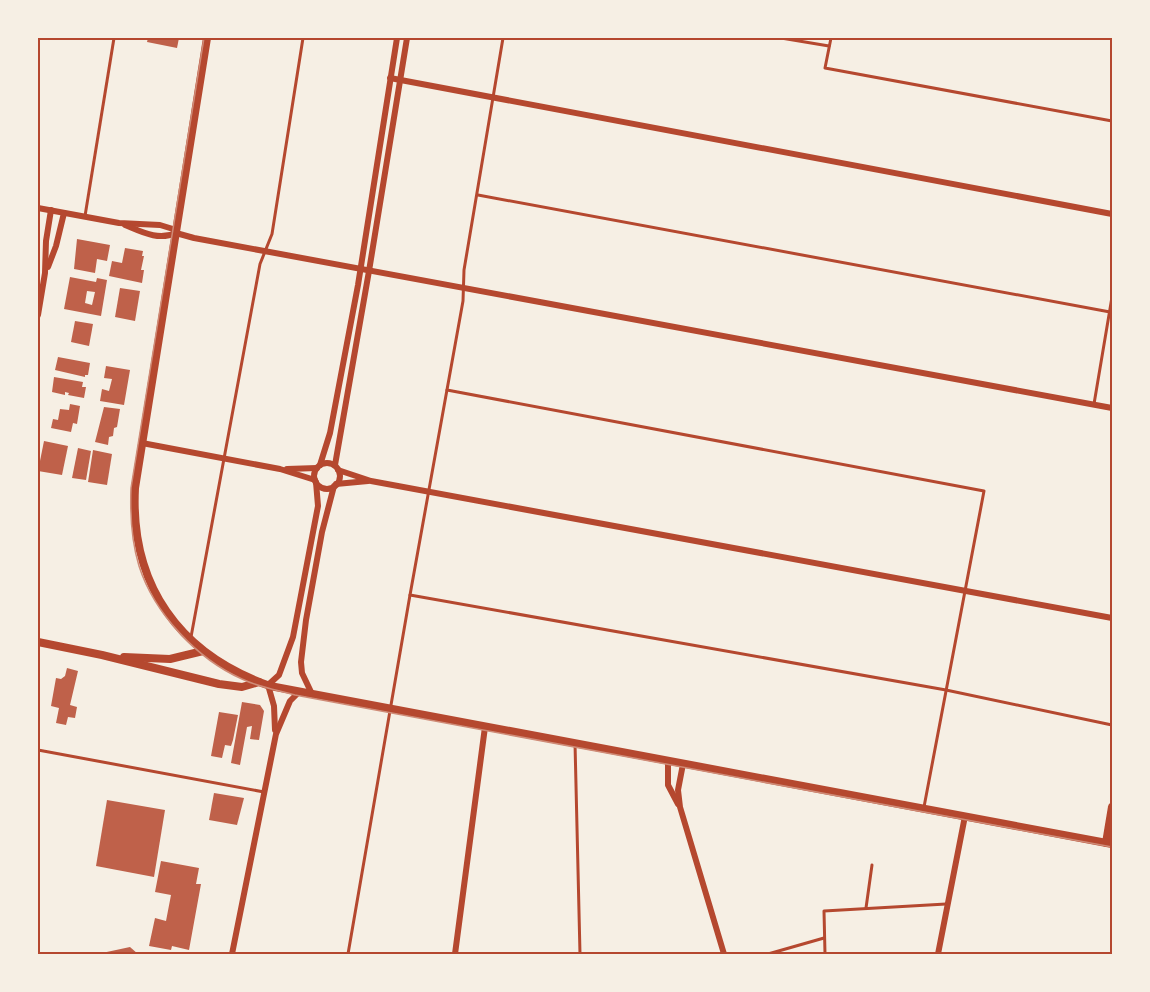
<svg xmlns="http://www.w3.org/2000/svg" width="1150" height="992" viewBox="0 0 1150 992" font-family="Literata,serif">
<rect width="100%" height="100%" fill="#f6efe4"/>
<g fill="#bf614a" fill-rule="evenodd">
<polygon points="148,38 179,38 177,48 147,42"/>
<polygon points="77,239 110,245 107,261 97,259 95,273 74,269"/>
<polygon points="125,248 143,251 142,256 144,256 141,270 144,270 142,283 109,276 112,261 122,263"/>
<path d="M70,277L96,282L97,278L107,280L101,316L64,309ZM87,291L95,292L92,305L85,303Z"/>
<polygon points="120,288 140,291 135,321 115,317"/>
<polygon points="75,321 93,324 89,346 71,342"/>
<polygon points="58,357 90,363 88,375 85,375 85,377 55,370"/>
<polygon points="106,366 130,370 124,405 100,401 102,389 109,391 112,379 104,378"/>
<polygon points="54,377 83,382 82,387 86,387 84,398 68,395 69,393 65,392 65,395 52,392"/>
<polygon points="70,404 80,406 77,424 73,423 71,432 51,428 53,419 58,420 60,409 69,410"/>
<polygon points="104,407 120,409 117,427 114,428 113,436 109,437 108,445 95,442"/>
<polygon points="44,441 68,446 62,475 38,471"/>
<polygon points="78,448 91,451 86,480 72,478"/>
<polygon points="93,450 112,454 107,485 88,482"/>
<polygon points="67,668 78,671 70,705 77,707 75,718 68,717 66,725 56,723 59,708 51,706 56,678 61,679 65,676"/>
<polygon points="242,702 260,705 264,711 259,740 250,739 252,726 247,727 240,765 231,763"/>
<polygon points="219,712 238,715 233,740 231,746 225,745 222,758 211,756"/>
<polygon points="214,793 244,798 237,825 209,820"/>
<polygon points="107,800 165,810 154,877 96,866"/>
<polygon points="161,861 199,868 196,884 201,884 189,950 172,946 171,950 149,946 155,918 166,921 171,895 155,892"/>
<polygon points="130,947 138,954 102,954 102,953"/>
</g>
<g fill="none" stroke-linecap="round" stroke-linejoin="round">
<g stroke="#b5482f" stroke-width="3">
<polyline points="781,38 829,46"/>
<polyline points="831,38 825,68 1112,121"/>
<polyline points="478,195 1110,312"/>
<polyline points="85,216 114,38"/>
<polyline points="447,390 984,491 924,807"/>
<polyline points="1094,404 1112,297"/>
<polyline points="410,595 946,690 1112,725"/>
<polyline points="191,637 260,264 272,234 303,38"/>
<polyline points="575,743 580,954"/>
<polyline points="38,750 264,792"/>
<polyline points="866,908 872,865"/>
<polyline points="348,954 410,595 463,301 464,270 503,38"/>
<polyline points="768,954 824,938"/>
<polyline points="825,954 824,911 946,904"/>
</g>
<g stroke="#b5482f" stroke-width="6">
<polyline points="390,78 1112,214"/>
<polyline points="38,208 119,223 160,225 173,229 176,233 194,238 1112,408"/>
<path d="M125,225C142,232 158,241 176,233"/>
<polyline points="48,267 56,246 64,213"/>
<polyline points="38,315 45,273 46,241 51,210"/>
<polyline points="142,443 280,469 315,480"/>
<circle cx="327" cy="476" r="13"/>
<polyline points="320,465 330,433 358,285 397,38"/>
<polyline points="335,465 369,271 407,38"/>
<polyline points="287,469 317,468"/>
<polyline points="338,470 371,481 1112,618"/>
<polyline points="336,484 368,481"/>
<polyline points="312,694 302,673 301,662 306,620 322,532 334,486"/>
<polyline points="275,730 274,706 268,685 279,675 293,637 318,506 316,482"/>
<polyline points="668,761 668,785 678,804"/>
<polyline points="683,764 678,790 680,807 724,954"/>
<polyline points="232,954 276,734 290,701 299,692"/>
<polyline points="455,954 485,727"/>
<polyline points="938,954 965,816"/>
</g>
<g stroke="#b5482f" stroke-width="8">
<polyline points="38,642 102,655 219,684 242,687 259,682"/>
<polyline points="124,657 170,659 203,651"/>
<polyline points="1106,843 1112,807"/>
</g>
<path stroke="#b5482f" stroke-width="8" d="M207,38L135,488C130,585 179,654 270,686L1112,844"/>
<path stroke="#cf8b77" stroke-width="1.5" d="M204,38L131,488C130,514 131,540 139,566C154,613 197,659 242,679C258,687 277,690 295,695L1112,847"/>
</g>
<rect width="1150" height="992" fill="none" stroke="#f6efe4" stroke-width="78"/>
<rect x="39" y="39" width="1072" height="914" fill="none" stroke="#b5482f" stroke-width="2"/>
</svg>
